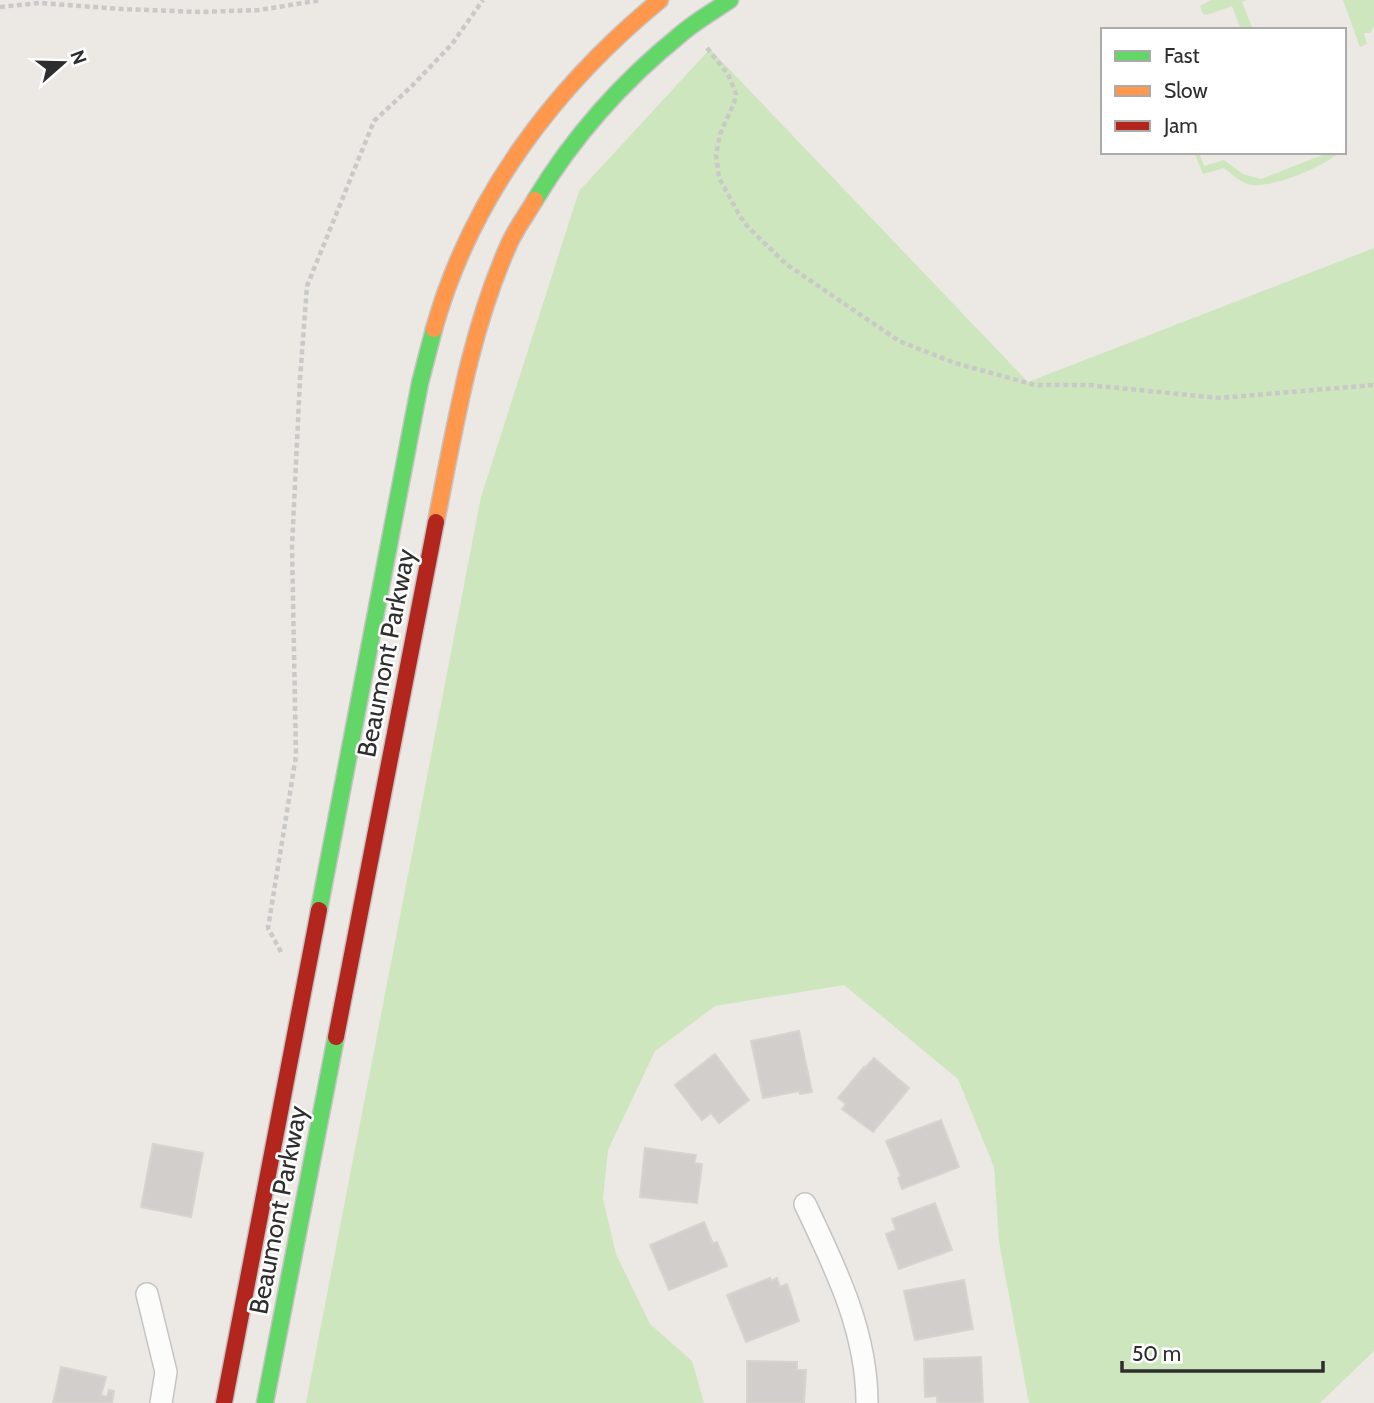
<svg xmlns="http://www.w3.org/2000/svg" width="1374" height="1403" viewBox="0 0 1374 1403" font-family="Cabin,sans-serif">
<rect width="100%" height="100%" fill="#ece8e4"/>
<g fill="#cee6be">
<polygon points="1211,0 1246,0 1242,2 1253,30 1241,30 1232,6 1207,15 1203,14 1200,6"/>
<polygon points="1343,0 1374,0 1374,26 1370,33 1364,33 1367,44 1360,47"/>
<polygon points="710,49 1028,382 1374,248 1374,1351 1320,1403 1029,1403 999,1242 994,1167 958,1079 844,985 715,1006 655,1051 608,1150 603,1199 616,1254 650,1324 692,1361 704,1403 306,1403 481,497 579,191"/>
<path d="M1194,152H1199L1204,166L1224,160L1243,174L1261,179L1330,152H1339C1326,166 1272,188 1252,185C1241,183 1233,175 1224,168L1203,174Z"/>
</g>
<g fill="#d1cecb" stroke="#d7d4d0" stroke-width="2">
<polygon points="799,1031 812,1092 800,1094 799,1091 763,1098 751,1041"/>
<polygon points="715,1054 749,1100 719,1123 711,1113 702,1120 675,1085"/>
<polygon points="874,1058 909,1088 873,1132 842,1109 846,1104 838,1098 864,1067 865,1068"/>
<polygon points="941,1120 959,1167 902,1189 898,1178 901,1176 886,1141"/>
<polygon points="153,1144 203,1153 191,1217 141,1207"/>
<polygon points="645,1148 696,1155 694,1163 702,1164 697,1203 640,1197"/>
<polygon points="935,1203 952,1250 899,1269 886,1234 896,1230 892,1219"/>
<polygon points="704,1222 713,1244 717,1242 727,1266 669,1290 650,1245"/>
<polygon points="770,1278 771,1281 777,1278 780,1287 787,1284 799,1321 746,1342 727,1295"/>
<polygon points="964,1280 973,1329 915,1340 904,1291"/>
<polygon points="981,1357 983,1403 937,1403 937,1396 925,1397 924,1359"/>
<polygon points="747,1361 797,1362 797,1370 806,1370 804,1403 747,1403"/>
<polygon points="61,1367 106,1377 101,1395 107,1397 109,1390 114,1391 112,1403 53,1403"/>
</g>
<g fill="none" stroke-linecap="round" stroke-linejoin="round">
<g stroke="#c5c4c5" stroke-width="24">
<g id="street">
<path d="M805,1204C835,1267 867,1331 867,1403"/>
<polyline points="147,1294 166,1372 161,1403"/>
</g>
</g>
<g stroke="#c5c4c5" stroke-width="19">
<g id="fast">
<path d="M535,200C573,137 624,80 681,34C696,21 714,11 730,0"/>
<polyline points="319,910 420,383 434,329"/>
<polyline points="265,1403 336,1037"/>
</g>
</g>
<g stroke="#c5c4c5" stroke-width="19">
<g id="slow">
<path d="M434,329C471,197 555,86 660,0"/>
<path d="M436,522C455,427 470,330 510,242C517,227 527,214 535,200"/>
</g>
</g>
<g stroke="#c5c4c5" stroke-width="19">
<g id="jam">
<polyline points="336,1037 436,522"/>
<polyline points="224,1403 319,910"/>
</g>
</g>
<g stroke="#c9c9c8" stroke-width="4.5" stroke-dasharray="5 3.5" stroke-linecap="butt">
<polyline points="0,7 39,3 122,9 200,12 259,10 321,0"/>
<polyline points="707,48 728,74 736,94 734,103 720,134 716,155 719,178 740,216 747,226 786,264 899,341 955,363 1035,385 1088,385 1219,398 1374,385"/>
<polyline points="281,952 268,928 296,756 292,547 300,379 307,286 374,121 411,87 452,44 483,0"/>
</g>
<use href="#street" stroke="#fcfcfb" stroke-width="21"/>
<use href="#fast" stroke="#63d668" stroke-width="16"/>
<use href="#slow" stroke="#ff974d" stroke-width="16"/>
<use href="#jam" stroke="#b3261e" stroke-width="16"/>
</g>
<g text-anchor="middle" stroke-width="5" stroke-linejoin="round" paint-order="stroke">
<g font-size="26" fill="#2e2e2e" stroke="#fff">
<text transform="translate(386 653) rotate(-79)" y="9">Beaumont Parkway</text>
<text transform="translate(278 1210) rotate(-79)" y="9">Beaumont Parkway</text>
</g>
</g>
<rect x="1101" y="28" width="245" height="126" fill="#ffffff" stroke="#ababab" stroke-width="2"/>
<rect x="1115" y="51" width="35" height="10" fill="#63d668" stroke="#ababab" stroke-width="2"/>
<text x="1164" y="63" font-size="21" fill="#2e2e2e">Fast</text>
<rect x="1115" y="86" width="35" height="10" fill="#ff974d" stroke="#ababab" stroke-width="2"/>
<text x="1164" y="98" font-size="21" fill="#2e2e2e">Slow</text>
<rect x="1115" y="121" width="35" height="10" fill="#b3261e" stroke="#ababab" stroke-width="2"/>
<text x="1164" y="133" font-size="21" fill="#2e2e2e">Jam</text>
<g transform="translate(63 63) rotate(70)" stroke="#ffffff" stroke-width="5" paint-order="stroke">
<path d="M0-5L12 26L0 18L-12 26Z" fill="#2e2e2e"/>
<text y="-10" font-size="19" font-weight="bold" text-anchor="middle" fill="#2e2e2e">N</text>
</g>
<path d="M1122 1361v10h201v-10" fill="none" stroke="#2e2e2e" stroke-width="3.5"/>
<text x="1132" y="1361" font-size="21" fill="#2e2e2e" stroke="#ffffff" stroke-width="5" paint-order="stroke">50 m</text>
</svg>
